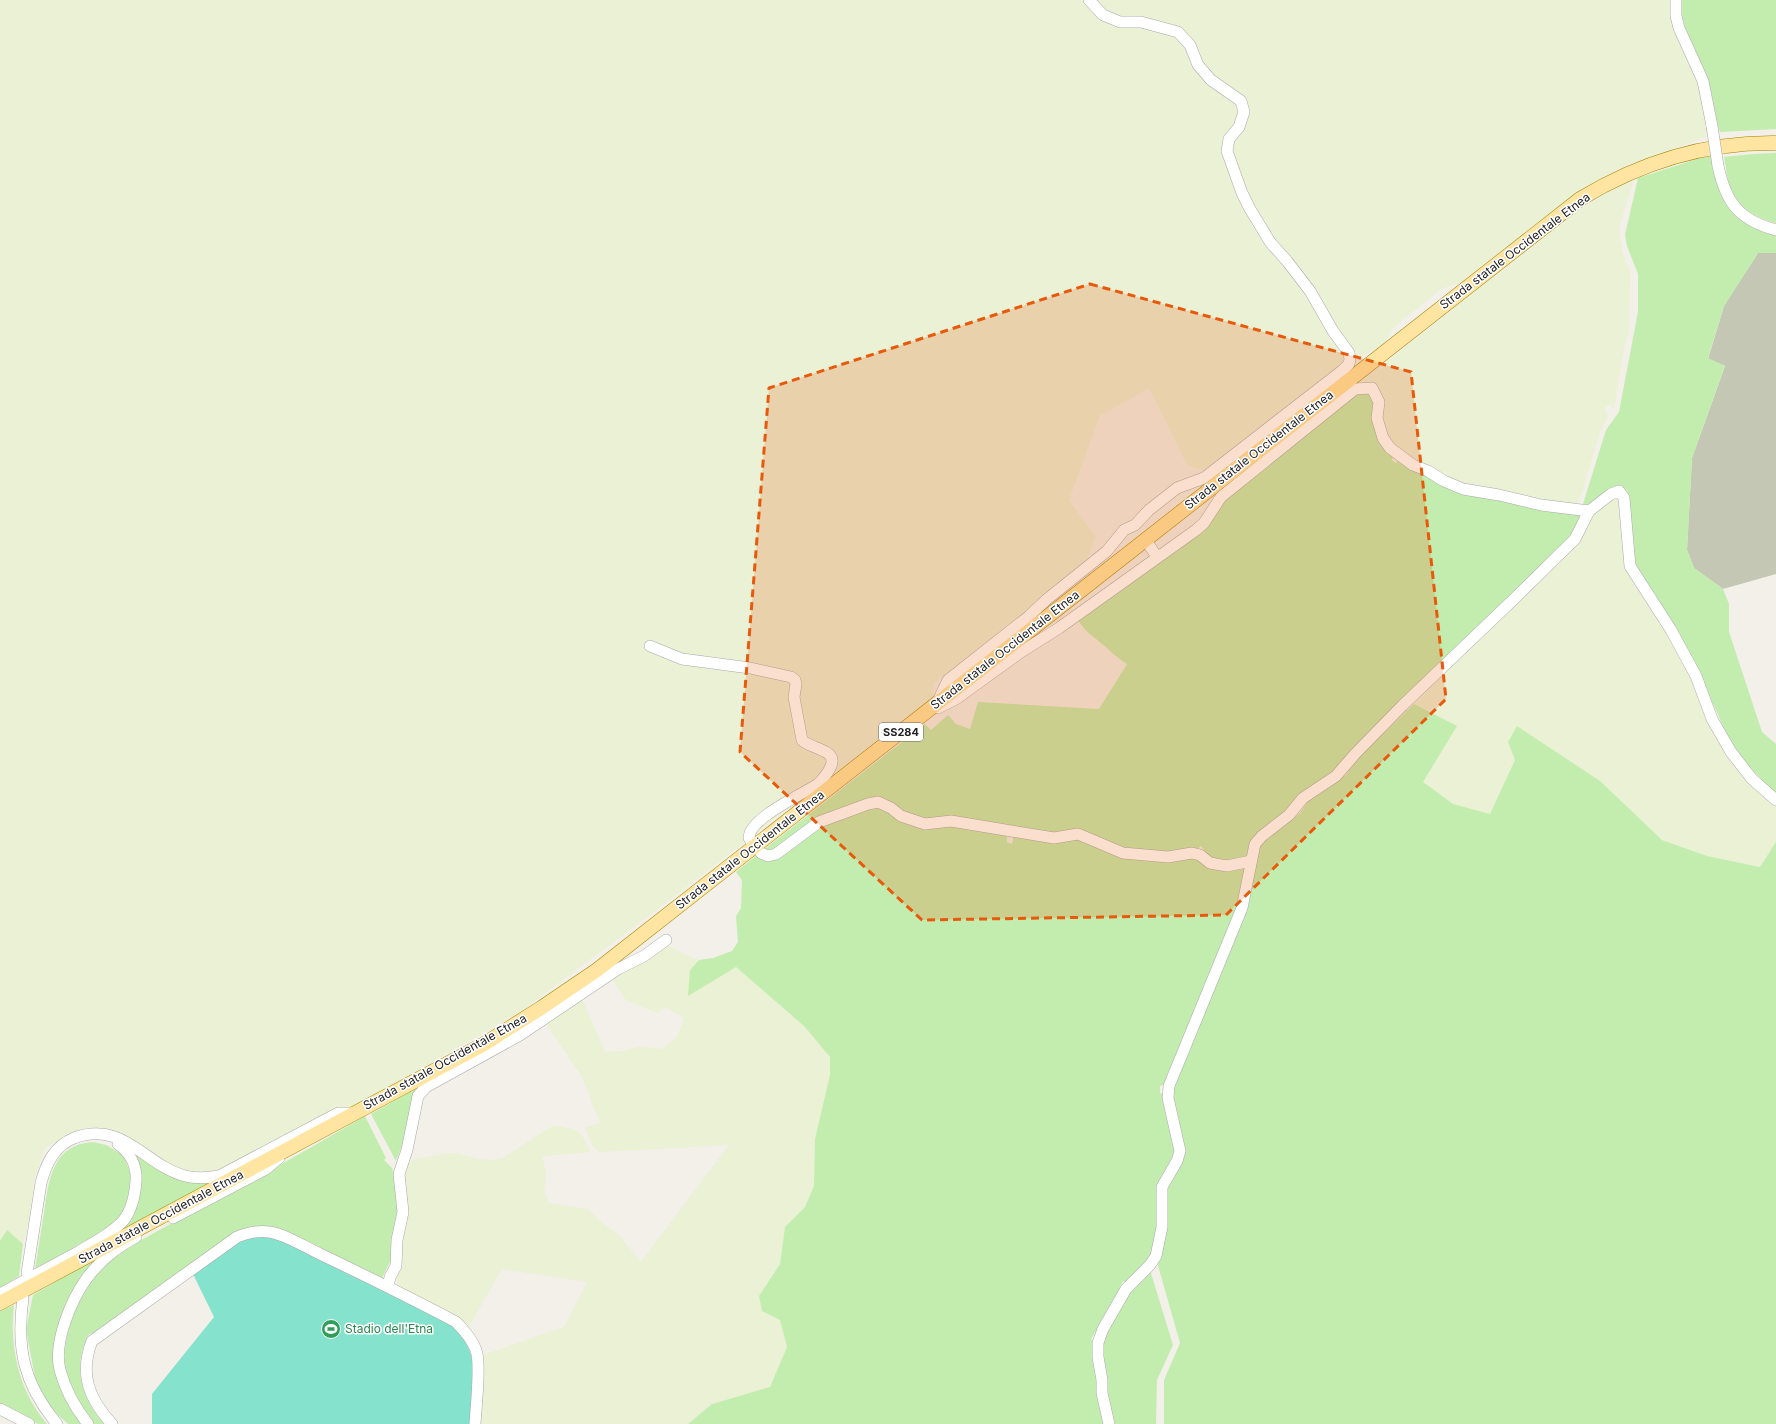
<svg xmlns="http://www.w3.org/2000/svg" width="1776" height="1424" viewBox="0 0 1776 1424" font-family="Inter,sans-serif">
<rect width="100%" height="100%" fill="#f2f0e8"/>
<polygon fill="#c4c7b3" points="1758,253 1776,253 1776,574 1723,589 1694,568 1687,550 1692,458 1725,366 1708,359 1724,306"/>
<g fill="#eaf1d4">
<polygon points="0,0 1681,0 1709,82 1716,120 1720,132 1616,170 1513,241 1463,281 1441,289 1394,327 1382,346 1345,364 1207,472 1187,465 1149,388 1100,416 1069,500 1096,537 1084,566 933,684 934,697 655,911 520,1012 352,1108 212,1173 179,1169 112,1132 90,1127 70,1134 45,1148 34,1181 30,1217 23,1244 7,1230 0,1241"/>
<polygon points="1634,180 1620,224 1620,240 1623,254 1630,272 1629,332 1624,349 1614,409 1609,404 1604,409 1608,416 1600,432 1581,495 1575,507 1466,487 1415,462 1389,442 1358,384 1583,207 1609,192"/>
<polygon points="1615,496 1619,501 1626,561 1670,634 1693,679 1713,726 1776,805 1776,842 1760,867 1707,856 1662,840 1637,817 1508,742 1515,760 1490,815 1453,804 1423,783 1414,704 1578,539 1592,515"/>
<polygon points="667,945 682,953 699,960 690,970 736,967 804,1026 830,1057 830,1075 815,1139 814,1186 805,1207 785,1227 780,1264 759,1296 763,1311 780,1320 787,1347 770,1387 712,1404 688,1424 479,1424 483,1355 564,1327 587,1282 502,1269 468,1328 401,1290 397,1285 397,1274 402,1254 403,1232 403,1180 408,1163 415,1159 444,1154 455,1153 478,1159 492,1160 503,1158 549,1128 558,1126 573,1129 581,1134 586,1142 590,1152 542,1156 546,1173 544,1191 549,1203 588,1209 602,1223 619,1235 641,1262 729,1145 600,1152 593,1147 585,1128 600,1123 582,1077 545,1022 582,999 605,1052 624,1051 638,1047 661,1049 677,1037 684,1018 666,1007 657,1013 626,1000 613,981 612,977"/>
</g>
<g fill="#c3edae">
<path d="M1681,0H1776V129L1720,132C1714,115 1714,97 1708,81C1699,55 1680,29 1681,0Z"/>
<path d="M1776,153V223C1758,219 1737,207 1730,188C1727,179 1726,167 1724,157L1752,154Z"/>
<path d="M1712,156C1716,176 1718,202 1736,215C1748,223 1763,228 1776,235V253H1758L1724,306L1708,358L1725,366L1692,458L1687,550L1694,568L1723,589L1729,604V632L1762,732L1776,744V795L1734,750L1700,675L1637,569L1632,549L1630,504L1625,495L1628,492L1624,488H1621L1591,505L1583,504L1606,430L1619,412L1638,312V274L1627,246L1625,235L1638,178L1697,159Z"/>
<path d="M1359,392L1371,393L1394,456L1392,460L1395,463L1401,459L1451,488L1582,516L1574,534L1248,856C1229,868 1222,862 1202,855L1204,850L1201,846C1193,856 1136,854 1122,851C1117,849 1111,845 1105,843L932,821L868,800L775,852L762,851L925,724L931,730L948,715L956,724L970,729L978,702L1099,709L1127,664C1116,657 1112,652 1102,644C1091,634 1087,634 1078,620L1194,537L1234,489Z"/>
<polygon points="1414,704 1457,726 1423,782 1453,804 1490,814 1515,760 1508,742 1517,726 1600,781 1662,840 1707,856 1760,867 1776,842 1776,1424 1164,1424 1164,1380 1180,1343 1157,1262 1167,1188 1176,1173 1185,1148 1171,1093 1246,911 1260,843 1300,813 1314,793 1346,775 1358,758"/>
<polygon points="875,806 939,823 1007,835 1007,842 1012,844 1014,835 1072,836 1112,852 1188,856 1246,868 1238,908 1166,1084 1160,1086 1160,1093 1165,1095 1176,1149 1161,1179 1158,1226 1151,1257 1127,1283 1123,1281 1120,1287 1121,1290 1099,1331 1095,1332 1091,1340 1096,1342 1106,1424 688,1424 712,1404 770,1387 787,1347 780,1320 762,1311 759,1296 780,1264 785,1227 805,1207 814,1186 815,1139 830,1075 830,1057 804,1026 736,967 688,996 690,970 699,960 713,958 732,951 738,942 736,916 741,908 742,880 736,872 757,855 767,859 815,827"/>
<polygon points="420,1086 412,1119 396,1161 371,1114"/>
<path d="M365,1116L386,1158L384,1160L392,1168L397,1186L398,1206L392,1258L382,1278L274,1228L257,1226L98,1332L89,1334C72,1365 81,1399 104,1424H94C82,1407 68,1389 65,1368C61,1332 84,1279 114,1258C147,1234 186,1217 222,1197C270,1171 317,1144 365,1116Z"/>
<path d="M93,1142L106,1145L124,1156L132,1178L127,1205L120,1218L96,1235L35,1269C38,1250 41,1231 44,1213C49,1179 52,1145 93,1142Z"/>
<polygon points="135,1154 212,1182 121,1231 139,1163"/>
<polygon points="7,1230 23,1244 19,1276 0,1289 0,1241"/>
<polygon points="97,1258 65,1311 63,1393 70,1407 83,1424 68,1424 58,1415 48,1403 41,1394 36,1382 26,1330 33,1295"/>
<polygon points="1150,1270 1173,1345 1157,1380 1156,1424 1112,1424 1102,1358 1104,1334 1130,1289"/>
<path d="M14,1305C9,1348 19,1391 47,1424H38L0,1405V1311Z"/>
</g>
<path fill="#85e2cd" d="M269,1234L449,1323C483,1350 473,1386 472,1424H152V1394L214,1317L192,1272L234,1241Z"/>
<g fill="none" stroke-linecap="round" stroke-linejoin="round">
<g stroke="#a9a9a9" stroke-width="12">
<g id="minor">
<polyline points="1676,0 1676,16 1679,28 1703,81 1712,126"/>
<path d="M1718,166C1726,203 1739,220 1776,230"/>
<polyline points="1149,545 1157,557"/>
<path d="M650,646L682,659L750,668L791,677L795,680L796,684L794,697L802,740C810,749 838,749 831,766C828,773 824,778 818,784C803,794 749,818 749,838L751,841"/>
<polyline points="937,703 948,680 1028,617 1046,600 1107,551 1124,530 1135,525 1149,510 1177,488 1204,478 1343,370 1349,364 1350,359 1349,353 1333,331 1310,291 1287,261 1270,242 1250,209 1242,193 1227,151 1229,139 1239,127 1244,112 1241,101 1211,80 1198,65 1190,45 1178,32 1141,22 1120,22 1103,15 1089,0"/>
<polyline points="938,708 956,699 1021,652 1059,628 1196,530 1204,523 1221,497 1355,389 1372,388 1379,402 1377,418 1383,438 1390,448 1413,465 1428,471 1444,481 1463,489 1499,495 1541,505 1589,511"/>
<polyline points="761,853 768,856 776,854 819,822 868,804 878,802 891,808 901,816 925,824 951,821 1054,838 1078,834 1123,853 1168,857 1192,853 1200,855 1210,863 1227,866 1251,861"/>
<polyline points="173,1218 266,1169 279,1158"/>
<path d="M27,1273L41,1183C46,1164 54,1146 74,1138C124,1120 144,1165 185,1176C197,1179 208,1178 219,1176L338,1113H354"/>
<polyline points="388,1286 390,1277 396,1266 397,1240 403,1212 399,1174 407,1150 418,1096 426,1087 520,1035 618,969 644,956 666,940"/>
<path d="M0,1294C26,1280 52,1266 78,1252C93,1243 111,1234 123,1221C132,1210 135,1195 136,1181C137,1165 131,1154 118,1144"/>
<path d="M23,1298C16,1349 24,1384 57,1424"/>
<polyline points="0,1409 29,1424"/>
<path d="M88,1424C76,1409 65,1389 60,1370C53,1343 71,1300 87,1278C99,1262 118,1246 136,1237"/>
<path d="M112,1424C89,1399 79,1374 92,1341L237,1237C247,1233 258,1230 269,1232C285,1234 305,1247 320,1254C366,1276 411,1298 456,1322C464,1330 472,1339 476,1350C481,1364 476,1407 475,1424"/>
<polyline points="1109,1424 1102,1393 1102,1380 1098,1357 1098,1343 1103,1329 1126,1289 1150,1265 1156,1256 1162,1227 1162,1187 1177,1161 1180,1151 1168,1098 1169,1086 1242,908 1255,844 1262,836 1289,815 1303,798 1336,776 1355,754 1402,706 1515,598 1575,539 1589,511 1611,494 1619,491 1624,498 1630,566 1671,630 1696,676 1712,719 1731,752 1752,779 1776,800"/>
</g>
</g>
<g stroke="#a08400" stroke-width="15">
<path id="major" d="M0,1303L484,1044L541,1008L597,970L1580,199C1641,162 1705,142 1776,143"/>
</g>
<use href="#minor" stroke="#fff" stroke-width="11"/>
<use href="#major" stroke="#ffe5a1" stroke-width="14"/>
<g stroke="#a9a9a9" stroke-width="12" stroke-linecap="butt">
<polyline id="minor-bridge" points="1712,126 1718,166"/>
</g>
<use href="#minor-bridge" stroke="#fff" stroke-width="11"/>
</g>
<path fill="#e8590c" fill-opacity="0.2" stroke="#e8590c" stroke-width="3" stroke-dasharray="8 5" stroke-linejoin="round" d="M1090,284L1411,372L1446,699L1226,915L922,920L740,752L769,388Z"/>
<defs>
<g id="stadium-disc" transform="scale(1)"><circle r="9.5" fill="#2e9e5b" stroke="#fff"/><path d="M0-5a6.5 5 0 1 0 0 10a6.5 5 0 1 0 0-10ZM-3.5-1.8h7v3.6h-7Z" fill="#fff"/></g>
</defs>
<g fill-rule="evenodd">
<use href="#stadium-disc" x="331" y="1329"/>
</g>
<g text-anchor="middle" stroke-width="3" stroke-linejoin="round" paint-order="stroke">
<rect fill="#fff" stroke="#646464" stroke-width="1" x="879" y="723" width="44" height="18" rx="3"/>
<g font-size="11" font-weight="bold" fill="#222">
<text x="901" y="736">SS284</text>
</g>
<g font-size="12" fill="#222" stroke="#fff">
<text transform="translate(1515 251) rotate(-37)" y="4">Strada statale Occidentale Etnea</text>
<text transform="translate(1259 450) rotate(-38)" y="4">Strada statale Occidentale Etnea</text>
<text transform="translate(1005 650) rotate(-38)" y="4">Strada statale Occidentale Etnea</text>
<text transform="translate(750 850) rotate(-38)" y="4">Strada statale Occidentale Etnea</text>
<text transform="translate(445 1062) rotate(-29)" y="4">Strada statale Occidentale Etnea</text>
<text transform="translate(161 1217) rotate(-28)" y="4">Strada statale Occidentale Etnea</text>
</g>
<g font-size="12" fill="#27864d" stroke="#fff" text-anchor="start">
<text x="345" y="1333">Stadio dell'Etna</text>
</g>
</g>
</svg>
